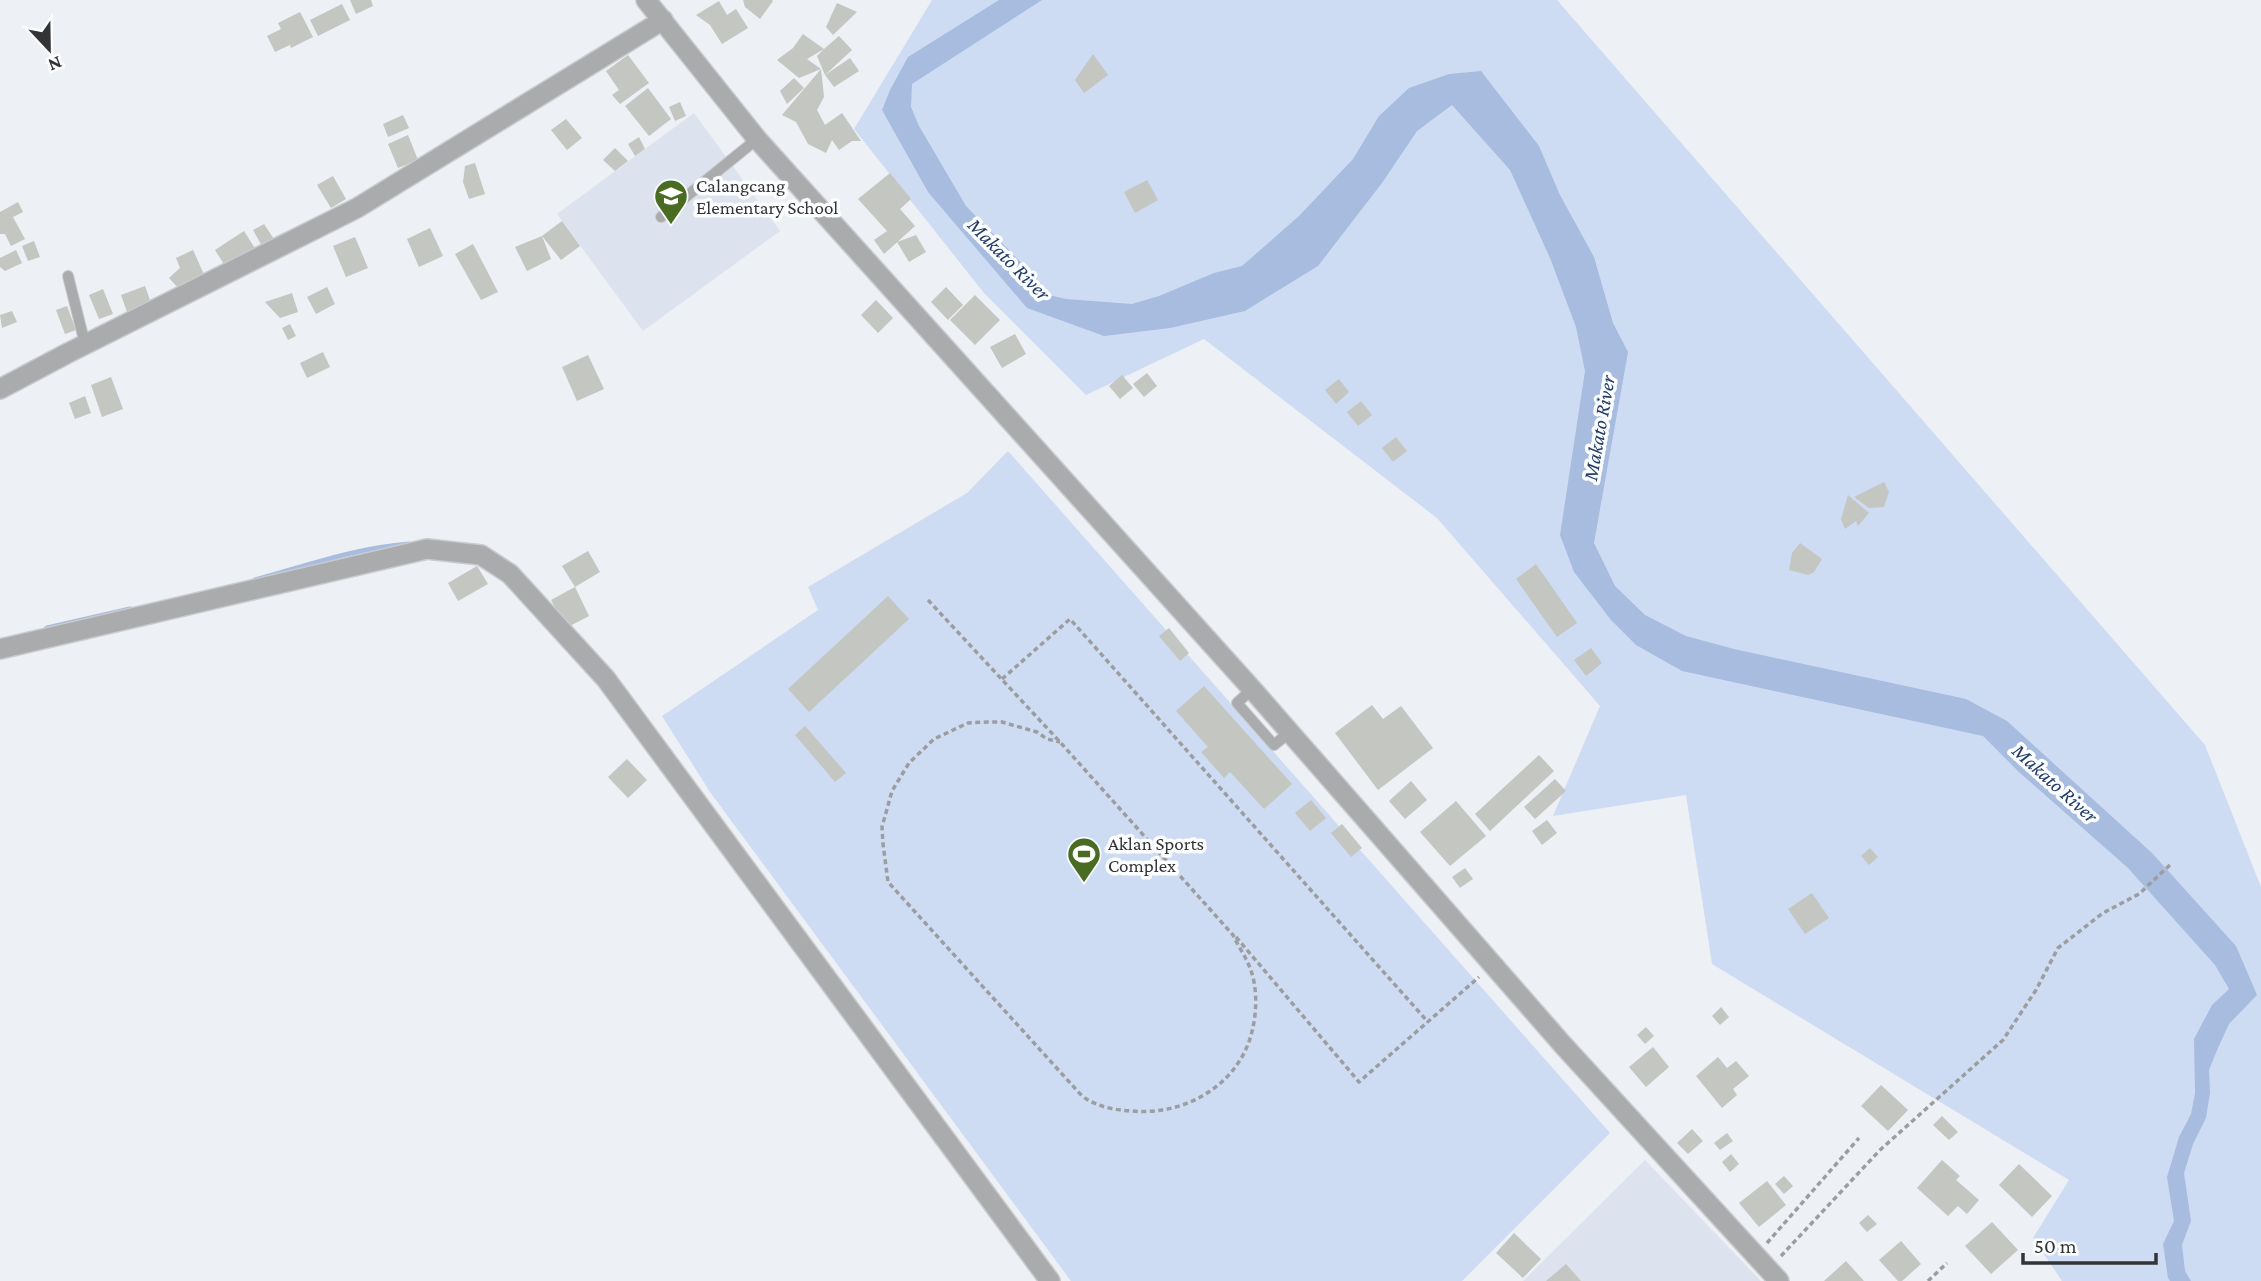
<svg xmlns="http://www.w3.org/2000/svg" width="2261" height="1281" viewBox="0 0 2261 1281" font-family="'Crimson Pro',serif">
<rect width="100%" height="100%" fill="#edf0f4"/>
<g fill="#dce3ee">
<polygon points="694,113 780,231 643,331 557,214"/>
<polygon points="1645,1160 1761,1281 1523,1281"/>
</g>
<g fill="#cedcf3">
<polygon points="932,0 1557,0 2205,745 2261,887 2261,1281 2062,1281 2033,1238 2069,1180 1712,964 1686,795 1553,816 1600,706 1437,518 1204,339 1086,395 984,293 854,129"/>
<polygon points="1008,451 1610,1133 1462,1281 1071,1281 710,792 662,716 818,610 808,587 967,493"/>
</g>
<polygon fill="#a7bcde" points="999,0 1042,0 912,84 911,107 919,126 966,206 1036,278 1049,295 1066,299 1132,304 1159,296 1214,273 1242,266 1299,216 1353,159 1379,116 1409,88 1449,74 1481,71 1539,146 1560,195 1594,257 1613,323 1628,352 1594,543 1615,586 1645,615 1686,636 1734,649 1966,699 2007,721 2152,853 2236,946 2257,995 2229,1024 2218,1048 2209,1070 2210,1093 2206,1118 2193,1144 2184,1173 2191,1221 2182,1245 2185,1271 2191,1281 2170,1281 2168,1278 2163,1244 2174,1221 2167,1177 2179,1137 2191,1114 2195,1093 2194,1039 2212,1005 2229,989 2215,965 2128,868 2020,773 1983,736 1682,671 1636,645 1611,620 1574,572 1560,535 1585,371 1576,327 1550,258 1510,170 1452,105 1417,131 1382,183 1318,266 1245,311 1170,328 1104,336 1027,308 928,192 882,110 890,90 908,57"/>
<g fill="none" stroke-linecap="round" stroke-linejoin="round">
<g stroke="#a7bcde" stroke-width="5">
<path d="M255,580C306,566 356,548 409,544"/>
<polyline points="47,628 130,609"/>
</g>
</g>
<g fill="#c3c6c1">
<polygon points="350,0 371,0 373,6 356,14"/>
<polygon points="743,0 772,0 773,1 760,19 745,7"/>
<polygon points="719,1 727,15 736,9 748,28 722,44 710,25 696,15"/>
<polygon points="837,3 857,12 833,35 826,27"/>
<polygon points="342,4 350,20 318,36 310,20"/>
<polygon points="300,12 313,37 291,48 290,45 275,52 267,36 281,29 278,23"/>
<polygon points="803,34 824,49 839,36 852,50 825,75 817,56 824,49 807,59 821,69 824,97 817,110 825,125 842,113 861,141 852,141 839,150 832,140 826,153 808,144 796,122 782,115 821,69 799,78 777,60 793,48"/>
<polygon points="1093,54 1108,75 1084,93 1075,80"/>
<polygon points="628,55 649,83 620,104 612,95 619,90 606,71"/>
<polygon points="850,58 859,71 834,87 825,75"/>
<polygon points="794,78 804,88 787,104 780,91"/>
<polygon points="648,88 671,119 649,136 625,106"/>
<polygon points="680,102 686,116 675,121 669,107"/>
<polygon points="403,115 409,128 388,137 383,124"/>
<polygon points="566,119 582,138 567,150 551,130"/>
<polygon points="408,135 418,160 398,168 388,144"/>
<polygon points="639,137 645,149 635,156 628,144"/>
<polygon points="615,148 628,161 615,171 603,160"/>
<polygon points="475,163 485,194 469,199 463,182 465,166"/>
<polygon points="890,173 911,199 900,209 915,226 884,254 874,240 887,231 858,199"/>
<polygon points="333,176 346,199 331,208 317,185"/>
<polygon points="1147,180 1158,200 1135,213 1124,192"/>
<polygon points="18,202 23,212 13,217 25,239 11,246 5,234 0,234 0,212"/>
<polygon points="562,221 580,246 561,260 542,236 551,259 527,271 515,247 542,236"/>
<polygon points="264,224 274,239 262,246 253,230"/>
<polygon points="430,228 443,256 419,267 407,239"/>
<polygon points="244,231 256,250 227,269 215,250"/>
<polygon points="916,235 926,252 909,262 897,242"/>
<polygon points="355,237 368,268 346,277 333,246"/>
<polygon points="34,241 40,257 28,261 22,246"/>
<polygon points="473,244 498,292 481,300 455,254"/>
<polygon points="16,250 22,263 5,271 0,267 0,258"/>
<polygon points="193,250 206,279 181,291 169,278 180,268 176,258"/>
<polygon points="145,286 151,303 127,312 121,295"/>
<polygon points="327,287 335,304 316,314 307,297"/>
<polygon points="946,287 963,305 948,320 931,302"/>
<polygon points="103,289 113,314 99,319 89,295"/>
<polygon points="292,293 298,312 280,318 265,302"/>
<polygon points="975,295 1000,320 975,345 950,320"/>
<polygon points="876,300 893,318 878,333 861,315"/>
<polygon points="67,306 76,330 65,334 56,310"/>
<polygon points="12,311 17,322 2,328 0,315"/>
<polygon points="290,324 296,336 288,340 282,328"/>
<polygon points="1015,334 1026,354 1002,368 990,347"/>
<polygon points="323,352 330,367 307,378 300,363"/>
<polygon points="588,355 604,389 577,401 562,367"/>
<polygon points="1147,373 1157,386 1144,397 1133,384"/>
<polygon points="1122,375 1133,388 1120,399 1109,386"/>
<polygon points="111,377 123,409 102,417 91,385"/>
<polygon points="1339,379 1349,392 1336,404 1325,390"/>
<polygon points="85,396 91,413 75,419 69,403"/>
<polygon points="1361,401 1372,415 1358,426 1347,412"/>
<polygon points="1396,437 1407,451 1393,462 1382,448"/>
<polygon points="1884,482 1889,492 1884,507 1869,508 1854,497"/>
<polygon points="1848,495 1869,513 1858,526 1856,521 1845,529 1841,519"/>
<polygon points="1800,543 1822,559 1814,572 1808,575 1789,570 1792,553"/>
<polygon points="588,551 600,572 575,587 589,616 566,628 551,600 575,587 562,566"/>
<polygon points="1536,564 1577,623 1557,637 1516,579"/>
<polygon points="477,566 488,584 458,601 448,583"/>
<polygon points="888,596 909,619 809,712 788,689"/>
<polygon points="1169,628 1189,653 1180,661 1159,636"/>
<polygon points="1591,648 1602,663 1586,676 1574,660"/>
<polygon points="1204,686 1292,784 1264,809 1230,772 1224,778 1201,752 1208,747 1176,711"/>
<polygon points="1372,705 1383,719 1401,706 1433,748 1378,790 1335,733"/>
<polygon points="805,726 846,773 835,782 795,735"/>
<polygon points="1539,755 1554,771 1490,831 1475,814"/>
<polygon points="627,759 647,780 628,798 608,777"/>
<polygon points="1555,779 1566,791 1535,819 1524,807"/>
<polygon points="1411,781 1427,800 1405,819 1389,801"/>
<polygon points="1311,800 1326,818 1310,831 1295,813"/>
<polygon points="1456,801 1486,836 1450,866 1420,832"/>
<polygon points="1547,820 1557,833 1542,845 1532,831"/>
<polygon points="1342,824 1362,848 1351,857 1331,833"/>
<polygon points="1870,848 1878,857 1869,865 1861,856"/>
<polygon points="1465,868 1473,879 1460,888 1452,877"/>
<polygon points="1812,893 1829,918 1805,934 1788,909"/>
<polygon points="1721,1007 1729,1017 1720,1025 1712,1016"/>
<polygon points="1646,1027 1654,1036 1645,1044 1637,1035"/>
<polygon points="1653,1047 1669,1067 1646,1087 1629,1067"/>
<polygon points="1718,1057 1727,1068 1736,1061 1749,1076 1733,1089 1737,1095 1722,1108 1696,1076"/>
<polygon points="1881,1085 1908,1110 1888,1131 1861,1106"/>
<polygon points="1942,1116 1958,1132 1949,1140 1933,1125"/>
<polygon points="1692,1129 1703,1141 1688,1154 1677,1143"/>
<polygon points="1727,1133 1733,1141 1720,1150 1714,1143"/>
<polygon points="1731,1154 1739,1164 1730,1172 1722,1162"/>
<polygon points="1942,1160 1960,1176 1956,1180 1979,1200 1967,1214 1958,1206 1948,1216 1917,1188"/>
<polygon points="2019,1164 2052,1196 2032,1217 1999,1185"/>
<polygon points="1784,1176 1793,1186 1784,1194 1775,1184"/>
<polygon points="1767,1181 1786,1205 1759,1227 1739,1203"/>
<polygon points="1868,1215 1877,1224 1867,1232 1859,1223"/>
<polygon points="1992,1222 2018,1250 1991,1274 1965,1246"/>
<polygon points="1514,1233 1541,1259 1523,1278 1496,1253"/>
<polygon points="1901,1241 1921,1264 1902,1281 1898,1281 1879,1260"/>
<polygon points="1846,1261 1864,1281 1824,1281"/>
<polygon points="1566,1264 1581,1281 1546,1281"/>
</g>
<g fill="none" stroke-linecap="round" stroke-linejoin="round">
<g stroke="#c8cace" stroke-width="12">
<g id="service">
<polyline points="661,217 757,139"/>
<polyline points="68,276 85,344"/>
<polyline points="1252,689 1237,703 1274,745 1290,732"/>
</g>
</g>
<g stroke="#c8cace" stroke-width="22">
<g id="minor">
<polyline points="0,389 66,354 357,208 663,20"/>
<polyline points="0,649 427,549 481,555 510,574 606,679 1050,1281"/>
</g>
</g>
<g stroke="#c8cace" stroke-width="22">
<polyline id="tertiary" points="646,0 757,139 1252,689 1563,1045 1779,1281"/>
</g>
<g stroke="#9b9da0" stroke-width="3.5" stroke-dasharray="5 3.5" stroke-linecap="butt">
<path d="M928,600L1060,742L1233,935C1238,946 1246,957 1250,968C1257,985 1257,1009 1253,1027C1242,1083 1187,1116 1132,1111C1114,1110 1097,1107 1082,1096L888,882L883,844L882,827L892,791L909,763L934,739L968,723L987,722H1002L1037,732L1047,739L1060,742"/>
<polyline points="1002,679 1070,619 1428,1022"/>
<polyline points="1236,937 1359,1082 1479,977"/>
<polyline points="1767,1243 1859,1138"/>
<polyline points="1781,1256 1880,1150 2003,1040 2036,990 2058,948 2103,913 2139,894 2172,863"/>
<polyline points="1928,1281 1947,1263"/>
</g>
<use href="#service" stroke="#aaabad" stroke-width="10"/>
<use href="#minor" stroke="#aaabad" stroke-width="19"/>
<use href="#tertiary" stroke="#aaabad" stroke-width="19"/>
</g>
<defs>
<g id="school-pin" transform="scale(1.75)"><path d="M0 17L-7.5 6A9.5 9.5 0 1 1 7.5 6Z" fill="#4a6b22" stroke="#fcfdfe"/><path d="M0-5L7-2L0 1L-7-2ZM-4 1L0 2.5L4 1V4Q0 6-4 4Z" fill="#fff"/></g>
<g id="stadium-pin" transform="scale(1.75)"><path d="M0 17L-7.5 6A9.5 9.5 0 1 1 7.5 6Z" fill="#4a6b22" stroke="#fcfdfe"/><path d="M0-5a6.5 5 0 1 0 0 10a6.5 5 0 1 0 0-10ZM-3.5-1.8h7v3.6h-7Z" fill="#fff"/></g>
</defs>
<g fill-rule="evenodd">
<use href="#school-pin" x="671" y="196"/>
<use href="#stadium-pin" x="1084" y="854"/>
</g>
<g text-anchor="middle" stroke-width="7" stroke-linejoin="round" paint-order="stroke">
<g font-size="19" fill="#333435" stroke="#fcfdfe" text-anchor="start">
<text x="696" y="192">Calangcang<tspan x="696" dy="22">Elementary School</tspan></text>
<text x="1108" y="850">Aklan Sports<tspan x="1108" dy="22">Complex</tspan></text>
</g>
<g font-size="21" font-style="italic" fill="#223c68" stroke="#fcfdfe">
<text transform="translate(1009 259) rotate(45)" y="7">Makato River</text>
<text transform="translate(1599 428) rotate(-80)" y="7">Makato River</text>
<text transform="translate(2055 783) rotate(42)" y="7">Makato River</text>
</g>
</g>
<g transform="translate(49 49) rotate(158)" stroke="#fcfdfe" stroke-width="5" paint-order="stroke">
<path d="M0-5L12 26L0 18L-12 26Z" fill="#333435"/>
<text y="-10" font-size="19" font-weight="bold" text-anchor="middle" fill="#333435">N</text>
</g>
<path d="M2023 1253v10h133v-10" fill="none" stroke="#333435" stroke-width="3.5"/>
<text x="2034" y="1253" font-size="21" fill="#333435" stroke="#fcfdfe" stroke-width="5" paint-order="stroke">50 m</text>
</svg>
